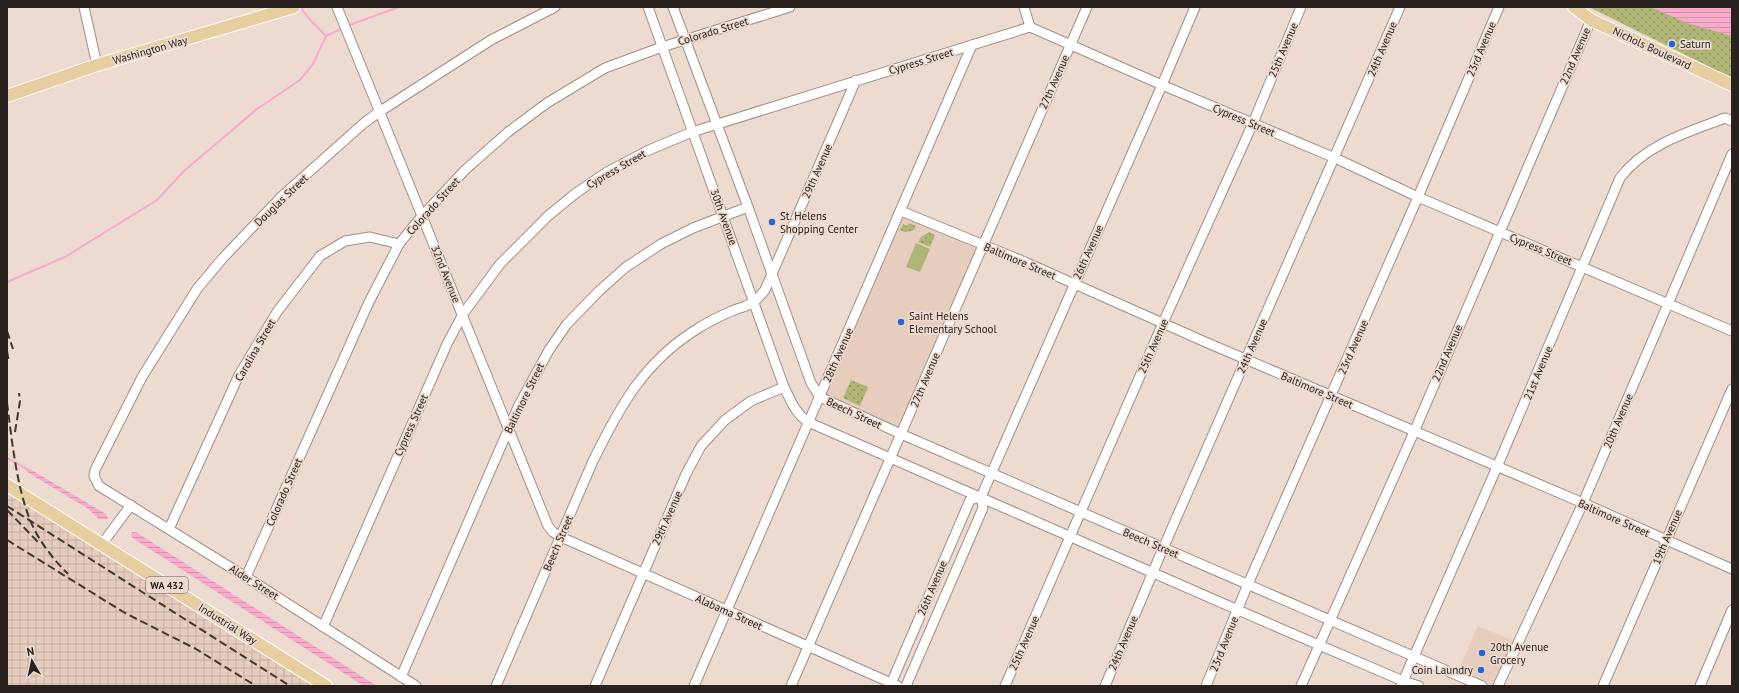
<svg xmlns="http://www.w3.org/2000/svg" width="1739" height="693" viewBox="0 0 1739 693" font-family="'PT Sans',sans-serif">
<defs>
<pattern id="industrial-grid" width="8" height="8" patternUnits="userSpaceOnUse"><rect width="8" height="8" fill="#e6cdbe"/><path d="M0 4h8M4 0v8" fill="none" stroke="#c5b0a3"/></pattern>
<pattern id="park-dots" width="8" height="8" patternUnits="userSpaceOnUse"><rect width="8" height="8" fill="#aeb575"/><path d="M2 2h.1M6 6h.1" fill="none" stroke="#8e935f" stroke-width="1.8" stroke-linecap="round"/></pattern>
<pattern id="water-rules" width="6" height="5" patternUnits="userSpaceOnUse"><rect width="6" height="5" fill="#f9abcd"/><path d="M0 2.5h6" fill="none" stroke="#d593b0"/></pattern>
</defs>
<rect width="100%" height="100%" fill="#eddad0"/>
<g fill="#e6cdbe">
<polygon points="903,216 977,249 899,427 824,394"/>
<polygon points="1478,626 1514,641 1494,686 1458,672"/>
</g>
<polygon fill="url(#industrial-grid)" points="7,485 326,686 7,686"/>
<g fill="url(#park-dots)">
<polygon points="1589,7 1732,7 1732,78"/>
<polygon points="909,223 916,226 913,231 905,232 900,230 903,224 907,226"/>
<polygon points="929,232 935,235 930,247 918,242 921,237"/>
<polygon points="851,380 868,387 860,406 843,398"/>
</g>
<polygon fill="#aeb575" points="916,243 930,249 920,272 906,267"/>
<g fill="url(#water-rules)">
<polygon points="1650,7 1732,7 1732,36 1690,24"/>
<polygon points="25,468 28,468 106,514 108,519 99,519 87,508 32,475 25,470"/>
<polygon points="132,532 136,532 377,686 364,686 134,539 131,536"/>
</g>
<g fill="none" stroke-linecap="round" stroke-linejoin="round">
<g stroke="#f9abcd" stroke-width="2">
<polyline points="300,7 312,22 326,36"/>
<polyline points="347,26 399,7"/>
<polyline points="7,282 65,257 157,200 184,171 257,109 300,80 313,64 326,36 343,28"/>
<polyline points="7,458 27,469"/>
</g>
<g stroke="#a08f85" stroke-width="11">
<g id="minor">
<polyline points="84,7 97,65"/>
<polyline points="337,7 548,526 553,532 561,537 898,686"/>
<path d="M648,7L784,387C791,401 795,413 808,422L1277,627L1403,681L1419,686"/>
<polyline points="673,7 748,207 811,383 820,397 901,434 1482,686"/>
<polyline points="1024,7 1030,27"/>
<polyline points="901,211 1025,262 1203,341 1583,503 1732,569"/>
<polyline points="169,529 239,375 277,312 320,256 345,241 370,237 399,244"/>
<polyline points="102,544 131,505"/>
<polyline points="246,577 369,302 399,244 422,216 465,170 508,132 547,103 605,68 662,47 790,7"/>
<polyline points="323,627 447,344 463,314 500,264 548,216 576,193 607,172 649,150 692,132 1030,27 1162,85 1335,158 1418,197 1732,331"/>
<polyline points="401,677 518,407 549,350 567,324 599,291 626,267 661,244 693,228 748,207"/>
<polyline points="416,686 246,577 99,486 94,476 95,470 142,377 197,289 222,259 282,196 364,123 379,112 491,40 555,7"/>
<path d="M496,686L593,461C620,406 644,362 697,329C708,322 720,316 732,311C739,308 749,306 755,301C758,298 762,294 765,290L856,80"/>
<polyline points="595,686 686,474 701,446 725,420 751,401 784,387"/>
<polyline points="694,686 972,45"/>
<polyline points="791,686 1087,7"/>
<polyline points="890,686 970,500 981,497"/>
<polyline points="906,686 983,508 981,497 1162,85 1195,7"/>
<polyline points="1005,686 1163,323 1253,123 1301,7"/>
<polyline points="1105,686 1158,560 1400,7"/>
<polyline points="1206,686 1248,584 1418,197 1499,7"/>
<polyline points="1301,686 1414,432 1591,20"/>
<path d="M1401,686L1497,467L1620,178C1646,144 1686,133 1725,118L1732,121"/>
<polyline points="1498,686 1583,503 1732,154"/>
<polyline points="1603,686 1732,389"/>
<polyline points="1700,686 1732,610"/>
</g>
</g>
<g stroke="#fff" stroke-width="14">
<g id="major">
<polyline points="1574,7 1591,20 1732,85"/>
<polyline points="7,96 97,65 294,7"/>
<polyline points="7,485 326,686"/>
</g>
</g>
<use href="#minor" stroke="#fff" stroke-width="9"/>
<use href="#major" stroke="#e6cea0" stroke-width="12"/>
<g stroke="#403833" stroke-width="2" stroke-dasharray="8 4" stroke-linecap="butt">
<polyline points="7,331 13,349"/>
<polyline points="7,351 9,362"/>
<path d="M7,403C12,440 16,484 30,520C38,540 53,559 68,574"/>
<polyline points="15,432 20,401 19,393"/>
<polyline points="7,506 290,686"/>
<polyline points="7,510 38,542"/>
<polyline points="7,540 125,613 196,649 256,686"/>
</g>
</g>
<g fill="#2467d3" stroke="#eddad0" stroke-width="1.5">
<circle cx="1672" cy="44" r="4"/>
<circle cx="772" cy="222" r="4"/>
<circle cx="901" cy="322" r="4"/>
<circle cx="1482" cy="653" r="4"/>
<circle cx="1481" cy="670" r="4"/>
</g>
<g text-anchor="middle" stroke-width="3.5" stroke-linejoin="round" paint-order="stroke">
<rect fill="#eddad0" stroke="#635853" stroke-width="1" x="146" y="577" width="42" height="16" rx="3"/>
<g font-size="10" font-weight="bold" fill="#28211d">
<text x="167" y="589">WA 432</text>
</g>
<g font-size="11" fill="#28211d" stroke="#eddad0">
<text transform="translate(713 31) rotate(-17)" y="4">Colorado Street</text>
<text transform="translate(1652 48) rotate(25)" y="4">Nichols Boulevard</text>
<text transform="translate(1382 49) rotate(-67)" y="4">24th Avenue</text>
<text transform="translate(1481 49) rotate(-67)" y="4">23rd Avenue</text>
<text transform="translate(150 50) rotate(-16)" y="4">Washington Way</text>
<text transform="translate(1283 50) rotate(-67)" y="4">25th Avenue</text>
<text transform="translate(1575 56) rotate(-67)" y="4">22nd Avenue</text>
<text transform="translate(921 61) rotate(-17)" y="4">Cypress Street</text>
<text transform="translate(1054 82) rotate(-66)" y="4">27th Avenue</text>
<text transform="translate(1244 120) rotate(23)" y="4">Cypress Street</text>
<text transform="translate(616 169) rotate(-30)" y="4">Cypress Street</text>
<text transform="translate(817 171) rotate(-66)" y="4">29th Avenue</text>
<text transform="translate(281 200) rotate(-44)" y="4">Douglas Street</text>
<text transform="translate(433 206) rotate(-48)" y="4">Colorado Street</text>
<text transform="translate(724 217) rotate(70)" y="4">30th Avenue</text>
<text transform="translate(1541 249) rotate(22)" y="4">Cypress Street</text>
<text transform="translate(1088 252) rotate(-66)" y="4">26th Avenue</text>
<text transform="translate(1020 261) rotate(23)" y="4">Baltimore Street</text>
<text transform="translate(446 274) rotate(68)" y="4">32nd Avenue</text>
<text transform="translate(1153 346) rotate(-66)" y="4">25th Avenue</text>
<text transform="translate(1252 346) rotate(-66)" y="4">24th Avenue</text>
<text transform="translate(1353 347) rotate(-66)" y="4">23rd Avenue</text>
<text transform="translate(255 350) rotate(-60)" y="4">Carolina Street</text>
<text transform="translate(1447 353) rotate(-67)" y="4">22nd Avenue</text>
<text transform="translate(838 355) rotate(-66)" y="4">28th Avenue</text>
<text transform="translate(1538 373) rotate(-67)" y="4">21st Avenue</text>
<text transform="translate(925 380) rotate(-67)" y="4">27th Avenue</text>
<text transform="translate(1317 390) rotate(23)" y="4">Baltimore Street</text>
<text transform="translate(524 398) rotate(-64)" y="4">Baltimore Street</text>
<text transform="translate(854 413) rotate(25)" y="4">Beech Street</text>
<text transform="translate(1618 421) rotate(-67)" y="4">20th Avenue</text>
<text transform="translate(411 425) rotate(-66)" y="4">Cypress Street</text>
<text transform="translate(284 492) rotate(-66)" y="4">Colorado Street</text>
<text transform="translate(667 518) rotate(-66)" y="4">29th Avenue</text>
<text transform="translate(1614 518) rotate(24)" y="4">Baltimore Street</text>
<text transform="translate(1667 537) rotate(-67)" y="4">19th Avenue</text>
<text transform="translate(558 543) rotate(-67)" y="4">Beech Street</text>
<text transform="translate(1151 543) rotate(23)" y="4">Beech Street</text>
<text transform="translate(254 582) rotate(32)" y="4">Alder Street</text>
<text transform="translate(932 588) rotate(-67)" y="4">26th Avenue</text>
<text transform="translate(729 612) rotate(24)" y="4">Alabama Street</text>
<text transform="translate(228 624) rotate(32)" y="4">Industrial Way</text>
<text transform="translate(1024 643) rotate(-66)" y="4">25th Avenue</text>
<text transform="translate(1123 643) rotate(-67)" y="4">24th Avenue</text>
<text transform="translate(1224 644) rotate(-68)" y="4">23rd Avenue</text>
</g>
<g font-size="11" fill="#28211d" stroke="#eddad0" text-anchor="start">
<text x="1680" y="48">Saturn</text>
<text x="780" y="220">St. Helens<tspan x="780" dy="13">Shopping Center</tspan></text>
<text x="909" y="320">Saint Helens<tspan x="909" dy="13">Elementary School</tspan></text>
<text x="1490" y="651">20th Avenue<tspan x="1490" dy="13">Grocery</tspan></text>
<text x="1473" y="674" text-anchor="end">Coin Laundry</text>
</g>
</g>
<rect width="1739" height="693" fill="none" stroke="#28211d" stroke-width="16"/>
<g transform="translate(32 661) rotate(351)" stroke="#eddad0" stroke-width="3" paint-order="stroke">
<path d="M0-3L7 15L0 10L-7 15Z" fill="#28211d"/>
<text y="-6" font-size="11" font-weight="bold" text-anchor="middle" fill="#28211d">N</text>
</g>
</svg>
